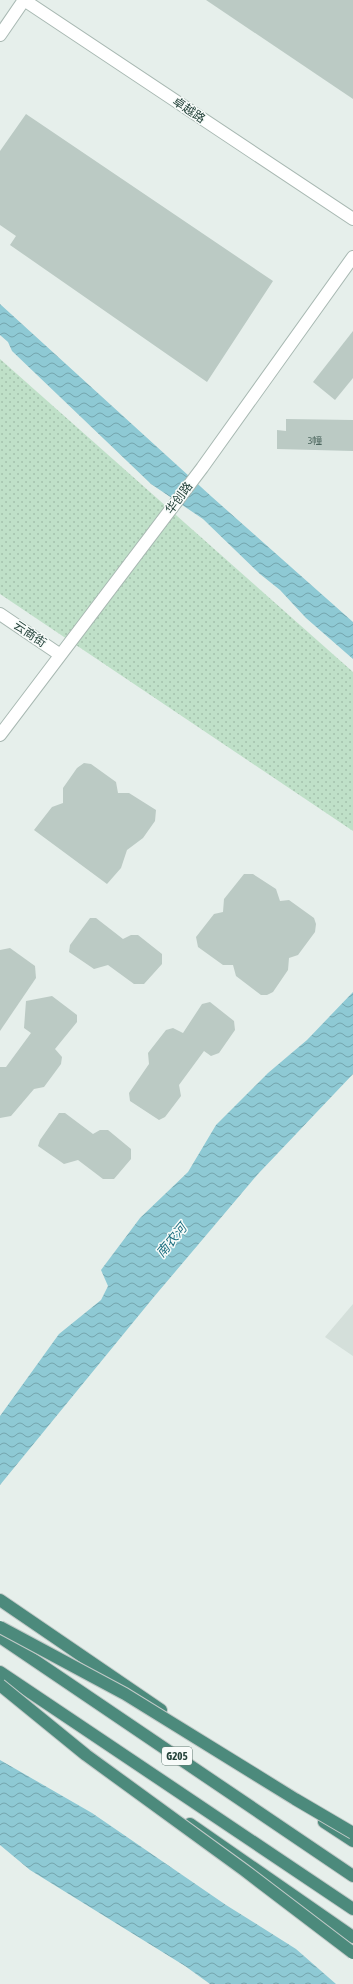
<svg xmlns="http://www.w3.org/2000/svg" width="353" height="1984" viewBox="0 0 353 1984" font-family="'Asap Condensed','Noto Sans SC',sans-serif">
<defs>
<pattern id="grass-dots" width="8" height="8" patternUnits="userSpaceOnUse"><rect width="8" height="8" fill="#bfe0c8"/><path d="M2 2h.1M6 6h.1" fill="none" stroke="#a4c1ad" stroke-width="1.8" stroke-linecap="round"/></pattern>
<pattern id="water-waves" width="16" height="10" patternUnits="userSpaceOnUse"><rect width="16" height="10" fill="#8ec9d4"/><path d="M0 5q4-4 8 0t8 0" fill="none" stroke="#74a5ad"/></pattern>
</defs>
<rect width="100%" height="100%" fill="#e6efeb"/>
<polygon fill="#d4dfda" points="353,1304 353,1356 325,1337"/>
<polygon fill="url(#grass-dots)" points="0,359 353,672 353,831 0,594"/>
<g fill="url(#water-waves)">
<polygon points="0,304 212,497 353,622 353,659 306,618 280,590 260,574 203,519 151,484 12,351 8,342 0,335"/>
<polygon points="353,992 353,1074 258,1174 153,1298 0,1485 0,1416 59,1334 101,1300 108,1286 101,1270 140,1218 188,1172 216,1125 268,1073 307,1040"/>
<polygon points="0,1760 92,1813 226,1905 296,1949 336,1984 210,1984 185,1966 30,1870 0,1845"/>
</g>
<g fill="#bbcac4">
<polygon points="206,0 353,0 353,99"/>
<polygon points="26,114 273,281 207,382 10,245 16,236 0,225 0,151"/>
<polygon points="353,331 353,378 335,400 313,382"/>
<polygon points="286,419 353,420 353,451 277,449 277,430 286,431"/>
<polygon points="84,763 91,764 116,782 118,793 129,793 156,810 155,821 143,838 127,850 121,868 107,884 34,830 52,807 63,803 63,788 77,768"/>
<polygon points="244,874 253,874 276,889 280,901 289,900 314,918 316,924 315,932 298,955 289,958 288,970 273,992 267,995 261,995 236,976 233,965 223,965 198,947 196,937 214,914 223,912 224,899"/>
<polygon points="90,918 96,918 123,939 131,935 138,935 162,954 162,964 144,984 134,984 108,965 94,969 69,952 70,945"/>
<polygon points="10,948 35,966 36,978 0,1031 0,950"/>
<polygon points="52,996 77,1015 77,1022 55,1049 62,1057 61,1064 44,1087 34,1089 11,1116 0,1118 0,1067 6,1067 31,1033 24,1028 26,1001"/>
<polygon points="210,1002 234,1021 235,1030 219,1053 211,1056 204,1051 179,1085 181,1096 165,1117 159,1120 130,1101 129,1093 149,1064 148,1053 166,1030 173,1028 183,1033 202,1004"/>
<polygon points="59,1113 65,1113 93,1134 100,1130 108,1130 131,1149 131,1159 114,1179 103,1179 78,1160 64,1164 38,1146 40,1140"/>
</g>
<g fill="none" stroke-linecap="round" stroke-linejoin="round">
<g stroke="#a8b8b2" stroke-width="14">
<g id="minor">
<polyline points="0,35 24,0"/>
<polyline points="0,614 59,654"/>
<polyline points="0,735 202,468 353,257"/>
</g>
</g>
<g stroke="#a8b8b2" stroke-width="14">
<polyline id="tertiary" points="24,0 353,219"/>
</g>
<g stroke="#c2cac8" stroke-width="14">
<g id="trunk">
<polyline points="0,1600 161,1710"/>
<polyline points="0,1637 353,1876"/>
<polyline points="0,1672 353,1909"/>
<polyline points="324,1822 353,1841"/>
<polyline points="190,1824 353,1937"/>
</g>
</g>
<use href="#minor" stroke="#fff" stroke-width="12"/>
<use href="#tertiary" stroke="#fff" stroke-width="12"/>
<use href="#trunk" stroke="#4c8a7c" stroke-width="12"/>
<g stroke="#c2cac8" stroke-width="14" stroke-linecap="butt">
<g id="trunk-bridge">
<polyline points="0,1627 125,1694 295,1799 353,1833"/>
<polyline points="0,1685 86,1755 244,1870 353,1953"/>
</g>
</g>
<use href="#trunk-bridge" stroke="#4c8a7c" stroke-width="12"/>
</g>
<g text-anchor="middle" stroke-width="3" stroke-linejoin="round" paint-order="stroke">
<g font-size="10" fill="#4a645c">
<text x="315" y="444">3幢</text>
</g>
<rect fill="#f7fbf9" stroke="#637a73" stroke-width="1" x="162" y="1747" width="30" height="18" rx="3"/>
<g font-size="11" font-weight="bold" fill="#24423a">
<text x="177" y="1760">G205</text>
</g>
<g font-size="12" fill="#24423a" stroke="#f7fbf9">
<text transform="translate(189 110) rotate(34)" y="4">卓越路</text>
<text transform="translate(179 498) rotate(-53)" y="4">华创路</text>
<text transform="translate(30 634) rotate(34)" y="4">云商街</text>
</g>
<g font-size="13" font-style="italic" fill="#1c6f80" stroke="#f7fbf9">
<text transform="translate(171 1240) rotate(-50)" y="5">南农河</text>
</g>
</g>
</svg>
